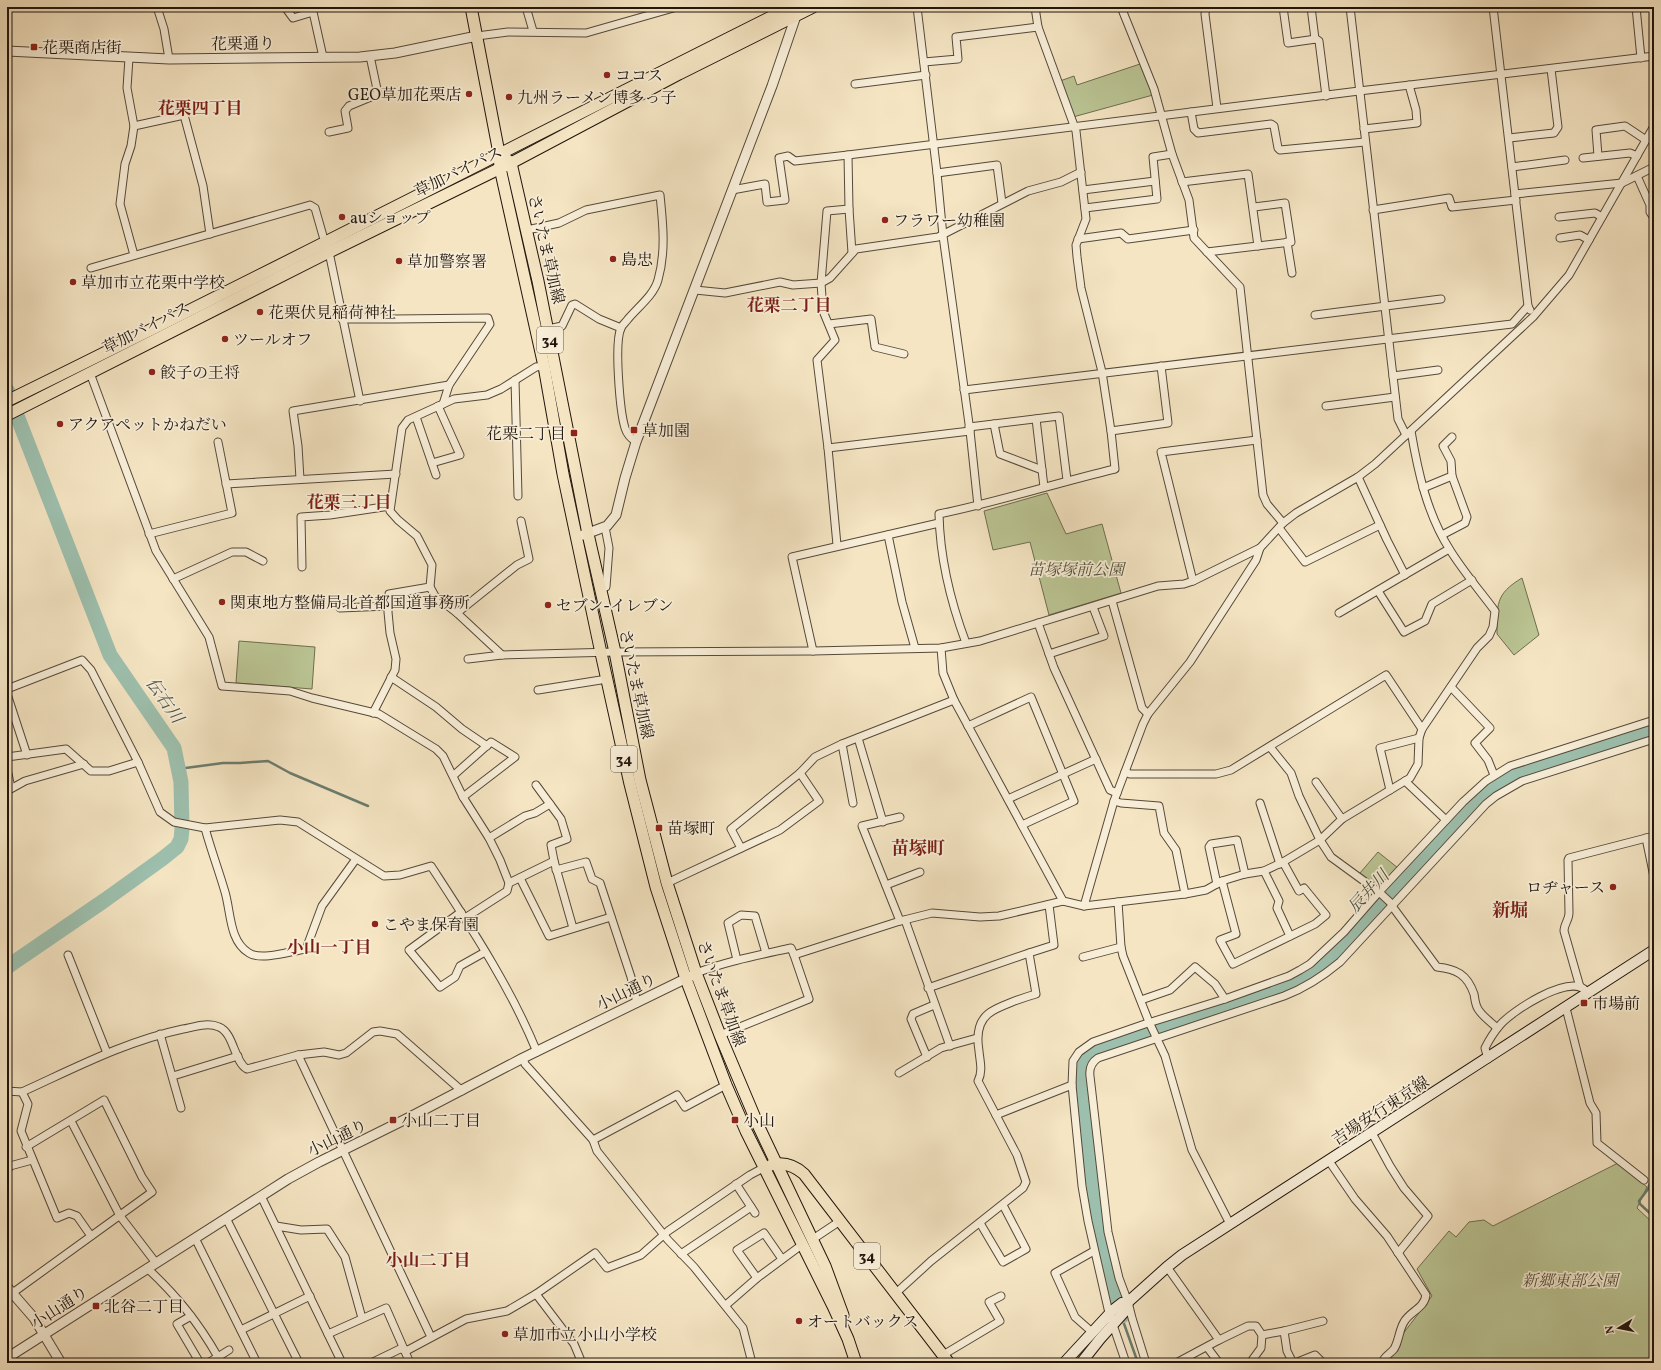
<svg xmlns="http://www.w3.org/2000/svg" width="1661" height="1370" viewBox="0 0 1661 1370" font-family="Vollkorn,'Noto Serif JP',serif">
<rect width="100%" height="100%" fill="#f5e5c3"/>
<filter id="stains"><feTurbulence type="fractalNoise" baseFrequency=".005" numOctaves="4"/><feColorMatrix values="0 0 0 0 .2 0 0 0 0 .09 0 0 0 0 .02 0 0 0 .5 -.17"/></filter>
<radialGradient id="worn" r=".72"><stop offset=".6" stop-color="#630" stop-opacity="0"/><stop offset="1" stop-color="#630" stop-opacity=".3"/></radialGradient>
<g fill="#bbc594" stroke="#6e6d50">
<polygon points="1140,64 1153,95 1073,117 1060,81 1074,76 1077,85"/>
<polygon points="535,291 579,509 577,510 575,507 536,310"/>
<polygon points="1047,493 1066,534 1102,524 1121,593 1049,615 1030,542 993,550 984,511"/>
<path d="M1522,578L1539,635L1514,655L1497,634C1497,605 1495,594 1522,578Z"/>
<polygon points="239,641 315,647 312,689 236,683"/>
<polygon points="1378,852 1398,868 1381,886 1377,887 1360,873"/>
<polygon points="1618,1163 1647,1187 1637,1208 1654,1224 1654,1363 1385,1363 1386,1358 1400,1346 1402,1335 1432,1296 1417,1269 1449,1231 1456,1237 1469,1222 1484,1220 1493,1226"/>
</g>
<g fill="none" stroke-linecap="round" stroke-linejoin="round">
<g stroke="#6b7c6e" stroke-width="2.5">
<polyline points="178,769 223,763 240,763 268,761 290,773 368,806"/>
<polyline points="1654,1171 1648,1189 1639,1201 1640,1204 1654,1217"/>
<polyline points="1122,1318 1138,1363"/>
</g>
<g stroke="#9dc0ae" stroke-width="15">
<polyline points="7,390 110,655 174,748 181,782 182,829 181,839 177,847 162,859 105,900 7,967"/>
<polyline points="1122,1316 1105,1259 1096,1210 1085,1124 1080,1073 1082,1061 1086,1055 1294,983 1314,972 1340,950 1487,790 1504,779 1524,770 1654,731"/>
</g>
<g stroke="#55493a" stroke-width="9">
<g id="minor">
<polyline points="157,7 164,29 169,59"/>
<polyline points="285,7 293,18 313,12 323,57"/>
<polyline points="526,7 533,31"/>
<polyline points="917,7 937,173 943,236 970,431 978,506"/>
<polyline points="1121,7 1154,89 1172,154 1189,200 1194,238 1240,287 1263,495 1267,504 1283,523"/>
<polyline points="1206,7 1205,14 1217,108"/>
<polyline points="1283,7 1288,43 1316,39 1319,41 1326,96"/>
<polyline points="1311,7 1315,39"/>
<polyline points="1350,7 1398,419 1406,435"/>
<polyline points="1493,7 1528,306 1530,310"/>
<polyline points="1636,7 1641,58"/>
<polyline points="477,36 508,32 586,33 677,7"/>
<polyline points="129,58 127,88 134,126 131,146 125,164 120,204 134,255"/>
<polyline points="924,62 958,59 956,37 1038,27"/>
<polyline points="855,84 926,75"/>
<polyline points="1191,112 1194,129 1198,133 1271,124 1274,126 1278,148 1280,150 1365,142"/>
<polyline points="134,126 184,115 203,186 210,234"/>
<polyline points="1364,129 1417,123 1416,110 1409,85"/>
<polyline points="329,132 348,128 345,111 349,106 378,94 370,56"/>
<polyline points="1509,138 1554,133 1558,127 1551,69"/>
<polyline points="848,155 849,209 852,253"/>
<polyline points="1598,156 1596,130 1625,126 1646,140"/>
<polyline points="1583,158 1630,153 1637,156"/>
<polyline points="1512,167 1565,160"/>
<polyline points="937,173 997,165 1002,203"/>
<polyline points="1637,176 1650,205 1650,212 1654,218"/>
<polyline points="1182,182 1248,174 1258,246"/>
<polyline points="732,190 765,184 767,202 785,200 779,158 788,156 795,161 848,155 1359,91 1654,56"/>
<polyline points="1083,190 1155,181"/>
<polyline points="1515,194 1622,183 1654,167"/>
<polyline points="1085,208 1157,199 1153,157 1172,154"/>
<polyline points="1373,210 1449,198 1452,207 1516,200"/>
<polyline points="1559,217 1595,213 1602,217"/>
<path d="M527,230L559,223L586,210L660,195C663,224 666,252 658,280C654,295 638,307 628,319C626,322 622,325 621,328C614,343 620,412 625,428C627,435 631,438 636,442"/>
<polyline points="1560,238 1580,235 1589,240"/>
<polyline points="1078,239 1121,233 1128,239 1194,230"/>
<polyline points="1287,242 1292,273"/>
<polyline points="1207,252 1291,242 1285,203 1254,207"/>
<polyline points="91,268 310,205 315,208 325,243 329,252 360,401"/>
<polyline points="695,290 725,293 780,282 793,285 821,283 830,278 856,249 938,237 1028,191 1061,182 1081,172"/>
<polyline points="1315,315 1441,299"/>
<polyline points="342,319 394,319 488,318 490,324 449,385 443,404"/>
<polyline points="829,324 871,319 875,347 904,354"/>
<polyline points="548,329 562,326 572,305 575,304 599,319 621,328"/>
<polyline points="90,373 156,551 209,637 222,686 290,691 312,698 379,714 436,749 443,756 463,797 489,838 500,860 509,883"/>
<polyline points="1393,376 1438,370"/>
<polyline points="515,380 518,496"/>
<polyline points="964,390 1512,324 1528,306"/>
<polyline points="1326,406 1395,397"/>
<polyline points="416,417 436,475"/>
<polyline points="1036,419 1044,487"/>
<polyline points="994,424 1000,454 1042,470"/>
<polyline points="969,427 1059,416 1067,480"/>
<polyline points="1111,431 1168,423 1161,366"/>
<polyline points="828,448 970,431"/>
<polyline points="432,463 460,455 438,406"/>
<polyline points="1358,477 1387,540 1405,575"/>
<polyline points="300,479 298,446 293,411 449,385"/>
<polyline points="226,484 396,474"/>
<polyline points="1423,488 1452,476 1451,461 1443,446 1452,437"/>
<polyline points="1279,528 1305,562 1380,525"/>
<polyline points="149,534 232,513 218,442"/>
<polyline points="888,535 902,602 915,648"/>
<polyline points="1442,535 1465,523 1467,517 1452,476"/>
<polyline points="837,545 828,448 817,360 835,340 823,311 821,283 827,211 849,209"/>
<polyline points="302,567 301,517 330,515 390,506"/>
<polyline points="173,579 232,552 246,552 263,561"/>
<polyline points="1193,581 1161,452 1257,440"/>
<polyline points="430,587 435,596 457,613 502,655"/>
<polyline points="600,589 606,587 609,548 605,527"/>
<polyline points="1378,591 1404,632 1425,621 1432,604 1472,580"/>
<polyline points="1112,601 1142,708 1148,714"/>
<polyline points="340,608 388,606"/>
<polyline points="457,613 517,565 529,559 521,521"/>
<polyline points="1339,613 1449,549"/>
<polyline points="1038,623 1054,668 1110,790 1117,793"/>
<path d="M966,643C951,603 940,558 939,514C998,502 1056,483 1115,469L1111,431L1102,372L1081,288L1077,257L1076,245L1086,219L1076,131L1038,27L1035,7"/>
<path d="M941,648L943,673L954,700L1063,901L1084,906L1185,894L1206,890L1222,881L1245,874L1264,871L1283,862L1320,840L1342,819L1410,778L1418,764L1419,738L1422,729L1477,648L1489,636L1493,627L1495,611C1480,591 1463,571 1450,550C1427,514 1418,472 1411,431"/>
<polyline points="813,651 792,557 939,523"/>
<polyline points="1049,654 1104,636 1093,607"/>
<polyline points="468,659 502,655 615,652 813,651 941,648 980,641 1158,586 1184,584 1193,581 1260,548"/>
<polyline points="391,677 436,707 462,729 487,746"/>
<polyline points="1451,687 1490,728 1475,743 1488,760 1494,775"/>
<path d="M7,689L82,660L91,670L138,762L160,812L174,822L205,828L280,820L298,822L384,876L400,875L431,866C470,926 510,986 537,1052"/>
<polyline points="538,690 607,679"/>
<polyline points="7,694 27,755"/>
<polyline points="373,713 395,670 396,659 390,633 388,612 389,594 430,587 432,565 417,536 398,520 390,511 402,428 408,420 443,404 454,399 487,395 501,389 536,367 544,366"/>
<polyline points="968,726 1031,697 1074,801 1022,825"/>
<polyline points="858,738 883,822"/>
<polyline points="842,744 853,803"/>
<polyline points="1270,747 1291,773 1299,796 1320,840 1331,857 1379,892 1393,905"/>
<polyline points="7,757 66,749 91,771 109,771 138,762"/>
<polyline points="7,769 11,788"/>
<polyline points="1125,772 1130,774 1216,774 1231,770 1386,675 1422,729"/>
<polyline points="454,775 491,742 515,757 463,797"/>
<polyline points="1405,781 1446,820"/>
<polyline points="1316,782 1342,819"/>
<polyline points="536,785 561,819 567,839 551,845 554,861 573,928"/>
<polyline points="1390,790 1380,748 1419,738"/>
<polyline points="7,791 25,781 84,764"/>
<polyline points="1008,799 1096,759"/>
<polyline points="1114,801 1121,803 1159,806 1164,833 1176,850 1185,894"/>
<polyline points="1260,803 1280,864"/>
<polyline points="900,817 862,826 900,921"/>
<path d="M205,828C211,850 219,871 225,892C231,912 229,941 249,953C261,961 292,951 306,949L322,906L356,859"/>
<polyline points="489,838 525,816 535,813 550,804"/>
<polyline points="1646,838 1654,877"/>
<polyline points="741,848 731,829 800,773 815,757 842,744 954,700"/>
<polyline points="556,870 586,862 592,879 600,883 631,977 637,1003"/>
<polyline points="1264,871 1279,901 1277,908 1290,936"/>
<polyline points="520,878 549,936 611,917"/>
<polyline points="1222,881 1236,934 1220,940 1233,964 1315,924 1326,915 1304,888 1299,891 1283,862"/>
<polyline points="667,883 780,830 819,801 800,773"/>
<polyline points="1217,884 1209,847 1211,844 1237,840 1245,874"/>
<polyline points="886,885 920,872"/>
<polyline points="1118,902 1121,947 1123,956 1149,1022 1165,1056 1192,1150 1230,1224"/>
<polyline points="1084,906 1114,801 1143,724 1148,714 1190,662 1256,560 1260,548 1283,523 1296,513 1358,477 1375,464 1533,317 1569,275 1654,126"/>
<path d="M1392,906L1437,967C1456,969 1467,974 1474,994C1475,999 1475,1004 1478,1009C1482,1016 1491,1022 1497,1028"/>
<polyline points="461,912 409,950 440,987 455,977 460,966 485,952"/>
<polyline points="465,918 507,891 509,883 554,861"/>
<polyline points="905,920 950,1046"/>
<polyline points="68,955 107,1053"/>
<polyline points="1083,957 1121,947"/>
<polyline points="737,960 728,923 741,915 755,916 766,953"/>
<path d="M696,973C727,961 759,955 791,948L794,955L900,921L932,913L980,917L999,916L1063,901"/>
<path d="M1580,987L1564,931C1564,924 1569,920 1569,913L1568,860L1569,858L1654,836"/>
<polyline points="928,988 1029,953"/>
<polyline points="1141,1000 1170,990 1195,967 1215,984 1225,999"/>
<polyline points="1566,1008 1590,1103 1596,1113 1597,1143 1644,1180"/>
<polyline points="160,1034 181,1108"/>
<polyline points="720,1035 809,999 794,955"/>
<polyline points="298,1055 431,1337"/>
<polyline points="927,1057 911,1019 913,1014 934,1005"/>
<polyline points="523,1058 525,1064 593,1140 597,1151 668,1240 694,1267 743,1328 752,1363"/>
<path d="M1488,1059L1485,1048C1489,1040 1494,1032 1500,1025C1512,1011 1566,976 1584,989"/>
<polyline points="899,1073 941,1048 977,1038"/>
<polyline points="173,1076 238,1056"/>
<path d="M7,1091L22,1092C75,1068 126,1041 183,1029C194,1027 208,1022 219,1027C234,1033 234,1062 247,1069L298,1055L324,1052L339,1055L346,1053L373,1032L380,1031L397,1034L462,1091"/>
<polyline points="22,1092 28,1104 21,1131 57,1218 69,1213 77,1216 91,1236"/>
<polyline points="996,1115 1072,1085"/>
<polyline points="71,1121 120,1216 156,1263"/>
<polyline points="1372,1133 1390,1166 1404,1188 1428,1216 1398,1253"/>
<polyline points="593,1140 677,1095 685,1107 726,1085"/>
<path d="M1329,1161L1355,1199L1387,1236L1426,1295C1424,1309 1410,1311 1404,1322C1399,1330 1399,1341 1394,1349C1390,1354 1384,1356 1382,1363"/>
<polyline points="7,1171 10,1166 32,1160"/>
<polyline points="736,1184 755,1213"/>
<polyline points="261,1196 342,1363"/>
<polyline points="226,1218 299,1363"/>
<polyline points="980,1223 1003,1262 1026,1249 1003,1205"/>
<polyline points="276,1226 301,1230 327,1229 345,1257 362,1318"/>
<polyline points="195,1238 257,1363"/>
<polyline points="813,1239 840,1221"/>
<polyline points="681,1254 751,1207"/>
<polyline points="1167,1267 1219,1340 1176,1363"/>
<path d="M147,1268C177,1296 198,1322 218,1357"/>
<polyline points="757,1278 737,1250 764,1233 782,1259"/>
<path d="M896,1293L931,1261L1023,1188L1026,1182L1017,1155L978,1081C983,1071 980,1062 979,1051C977,1039 977,1023 988,1014C996,1007 1025,997 1036,994L1029,953L1054,945L1049,905"/>
<polyline points="536,1294 574,1344 582,1363"/>
<polyline points="7,1297 152,1192 142,1177 104,1100 26,1147"/>
<polyline points="726,1305 757,1278 803,1244"/>
<polyline points="191,1316 177,1324 200,1363"/>
<polyline points="241,1330 310,1296"/>
<polyline points="1284,1331 1287,1351 1293,1363"/>
<polyline points="1092,1332 1075,1317 1055,1273 1094,1251"/>
<polyline points="328,1334 386,1308 410,1363"/>
<polyline points="1219,1340 1248,1326 1256,1326 1262,1335 1284,1331 1323,1321"/>
<polyline points="1207,1347 1219,1363"/>
<polyline points="943,1355 1000,1321 989,1302 1001,1296"/>
<polyline points="208,1363 229,1350"/>
<polyline points="371,1363 400,1349 408,1350 466,1319 507,1311 536,1294 595,1253 607,1268 641,1255 668,1231 750,1175 765,1167"/>
<polyline points="1126,1363 1109,1313 1088,1221 1082,1186 1072,1085 1073,1061 1079,1052 1093,1042 1145,1024 1225,999 1289,976 1300,970 1310,964 1344,932 1379,892 1463,802 1486,781 1510,766 1532,759 1654,720"/>
<path d="M1146,1363L1132,1318L1128,1302L1119,1278L1108,1232L1090,1076C1089,1068 1092,1062 1098,1058L1284,996C1305,988 1322,977 1340,962L1486,804L1496,796L1522,781L1654,739"/>
<polyline points="1250,1363 1261,1348 1262,1335"/>
<polyline points="1295,1363 1315,1355 1323,1363"/>
</g>
</g>
<g stroke="#55493a" stroke-width="11">
<g id="tertiary">
<polyline points="7,51 169,59 360,57 395,53 477,36"/>
<polyline points="583,535 607,526 616,515 625,478 636,442 772,86 799,7"/>
<polyline points="7,1287 34,1318 61,1363"/>
<polyline points="7,1358 288,1179 319,1162 410,1117 523,1058 691,976"/>
</g>
</g>
<g stroke="#20150d" stroke-width="12">
<g id="secondary">
<polyline points="1064,1363 1113,1310 1122,1303 1128,1302"/>
<polyline points="1081,1363 1100,1339 1126,1310 1128,1302 1167,1267 1182,1255 1654,950"/>
</g>
</g>
<g stroke="#20150d" stroke-width="13">
<g id="primary">
<polyline points="471,7 499,153 500,168 544,366 563,474 601,653 630,784 656,887 686,979 726,1085 746,1131 833,1306 848,1339 856,1363"/>
<polyline points="504,157 511,163 538,281 588,534 615,652 640,780 667,883 696,973 720,1035 758,1125 825,1266 843,1315"/>
<path d="M771,1165C783,1162 794,1165 804,1174L949,1363"/>
</g>
</g>
<g stroke="#20150d" stroke-width="13">
<g id="trunk">
<path d="M7,401C270,272 529,138 791,7"/>
<polyline points="7,415 321,256 511,163 679,74 813,7"/>
</g>
</g>
<use href="#minor" stroke="#f8eed8" stroke-width="7"/>
<use href="#tertiary" stroke="#f8eed8" stroke-width="9"/>
<use href="#secondary" stroke="#f8eed8" stroke-width="10"/>
<use href="#primary" stroke="#f5e5c3" stroke-width="11"/>
<use href="#trunk" stroke="#f5e5c3" stroke-width="11"/>
</g>
<g fill="#8f2418" stroke="#f8eed8" stroke-width="1.5">
<rect x="30" y="43" width="8" height="8" rx="2"/>
<circle cx="607" cy="75" r="4"/>
<circle cx="469" cy="94" r="4"/>
<circle cx="509" cy="97" r="4"/>
<circle cx="342" cy="217" r="4"/>
<circle cx="885" cy="220" r="4"/>
<circle cx="613" cy="259" r="4"/>
<circle cx="399" cy="261" r="4"/>
<circle cx="73" cy="282" r="4"/>
<circle cx="260" cy="312" r="4"/>
<circle cx="225" cy="339" r="4"/>
<circle cx="152" cy="372" r="4"/>
<circle cx="60" cy="424" r="4"/>
<rect x="630" y="426" width="8" height="8" rx="2"/>
<rect x="570" y="429" width="8" height="8" rx="2"/>
<circle cx="222" cy="602" r="4"/>
<circle cx="548" cy="605" r="4"/>
<rect x="655" y="824" width="8" height="8" rx="2"/>
<circle cx="1613" cy="887" r="4"/>
<circle cx="375" cy="924" r="4"/>
<rect x="1580" y="999" width="8" height="8" rx="2"/>
<rect x="389" y="1116" width="8" height="8" rx="2"/>
<rect x="731" y="1116" width="8" height="8" rx="2"/>
<rect x="92" y="1302" width="8" height="8" rx="2"/>
<circle cx="799" cy="1321" r="4"/>
<circle cx="505" cy="1334" r="4"/>
</g>
<g text-anchor="middle" stroke-width="3.5" stroke-linejoin="round" paint-order="stroke">
<g fill="#f8eed8" stroke="#61564a" stroke-width="1">
<rect x="537" y="327" width="26" height="26" rx="3"/>
<rect x="611" y="746" width="26" height="26" rx="3"/>
<rect x="854" y="1243" width="26" height="26" rx="3"/>
</g>
<g font-size="15" font-weight="bold" fill="#20150d">
<text x="550" y="345">34</text>
<text x="624" y="764">34</text>
<text x="867" y="1261">34</text>
</g>
<g font-size="16" fill="#20150d" stroke="#f8eed8">
<text transform="translate(243 43) rotate(-1)" y="6">花栗通り</text>
<text transform="translate(458 171) rotate(-26)" y="6">草加バイパス</text>
<text transform="translate(547 249) rotate(77)" y="6">さいたま草加線</text>
<text transform="translate(146 327) rotate(-27)" y="6">草加バイパス</text>
<text transform="translate(637 684) rotate(78)" y="6">さいたま草加線</text>
<text transform="translate(626 991) rotate(-26)" y="6">小山通り</text>
<text transform="translate(722 993) rotate(70)" y="6">さいたま草加線</text>
<text transform="translate(1380 1110) rotate(-33)" y="6">吉場安行東京線</text>
<text transform="translate(337 1137) rotate(-26)" y="6">小山通り</text>
<text transform="translate(59 1307) rotate(-33)" y="6">小山通り</text>
</g>
<g font-size="16" fill="#20150d" stroke="#f8eed8" text-anchor="start">
<text x="42" y="53">花栗商店街</text>
<text x="615" y="81">ココス</text>
<text x="461" y="100" text-anchor="end">GEO草加花栗店</text>
<text x="517" y="103">九州ラーメン博多っ子</text>
<text x="350" y="223">auショップ</text>
<text x="893" y="226">フラワー幼稚園</text>
<text x="621" y="265">島忠</text>
<text x="407" y="267">草加警察署</text>
<text x="81" y="288">草加市立花栗中学校</text>
<text x="268" y="318">花栗伏見稲荷神社</text>
<text x="233" y="345">ツールオフ</text>
<text x="160" y="378">餃子の王将</text>
<text x="68" y="430">アクアペットかねだい</text>
<text x="642" y="436">草加園</text>
<text x="566" y="439" text-anchor="end">花栗二丁目</text>
<text x="230" y="608">関東地方整備局北首都国道事務所</text>
<text x="556" y="611">セブン-イレブン</text>
<text x="667" y="834">苗塚町</text>
<text x="1605" y="893" text-anchor="end">ロヂャース</text>
<text x="383" y="930">こやま保育園</text>
<text x="1592" y="1009">市場前</text>
<text x="401" y="1126">小山二丁目</text>
<text x="743" y="1126">小山</text>
<text x="104" y="1312">北谷二丁目</text>
<text x="807" y="1327">オートバックス</text>
<text x="513" y="1340">草加市立小山小学校</text>
</g>
<g font-size="16" font-style="italic" fill="#56533c" stroke="#f8eed8">
<text x="1076" y="575">苗塚塚前公園</text>
<text x="1570" y="1286">新郷東部公園</text>
</g>
<g font-size="17" font-weight="bold" fill="#7a1f14" stroke="#f8eed8">
<text x="200" y="114">花栗四丁目</text>
<text x="789" y="311">花栗二丁目</text>
<text x="349" y="508">花栗三丁目</text>
<text x="329" y="953">小山一丁目</text>
<text x="428" y="1266">小山二丁目</text>
</g>
<g font-size="17" font-style="italic" fill="#4c5145" stroke="#f8eed8">
<text transform="translate(165 700) rotate(55)" y="6">伝右川</text>
<text transform="translate(1368 891) rotate(-47)" y="6">辰井川</text>
</g>
<g font-size="18" font-weight="bold" fill="#7a1f14" stroke="#f8eed8">
<text x="918" y="854">苗塚町</text>
<text x="1510" y="916">新堀</text>
</g>
</g>
<rect width="1661" height="1370" fill="none" stroke="#f5e5c3" stroke-width="24"/>
<rect x="8" y="8" width="1645" height="1354" fill="none" stroke="#20150d" stroke-width="2"/>
<rect x="12" y="12" width="1637" height="1346" fill="none" stroke="#20150d"/>
<g transform="translate(1619 1328) rotate(260)" stroke="#f8eed8" stroke-width="3" paint-order="stroke">
<path d="M0-3L7 15L0 10L-7 15Z" fill="#20150d"/>
<text y="-6" font-size="11" font-weight="bold" text-anchor="middle" fill="#20150d">N</text>
</g>
<rect width="100%" height="100%" filter="url(#stains)"/>
<rect width="100%" height="100%" fill="url(#worn)"/>
</svg>
